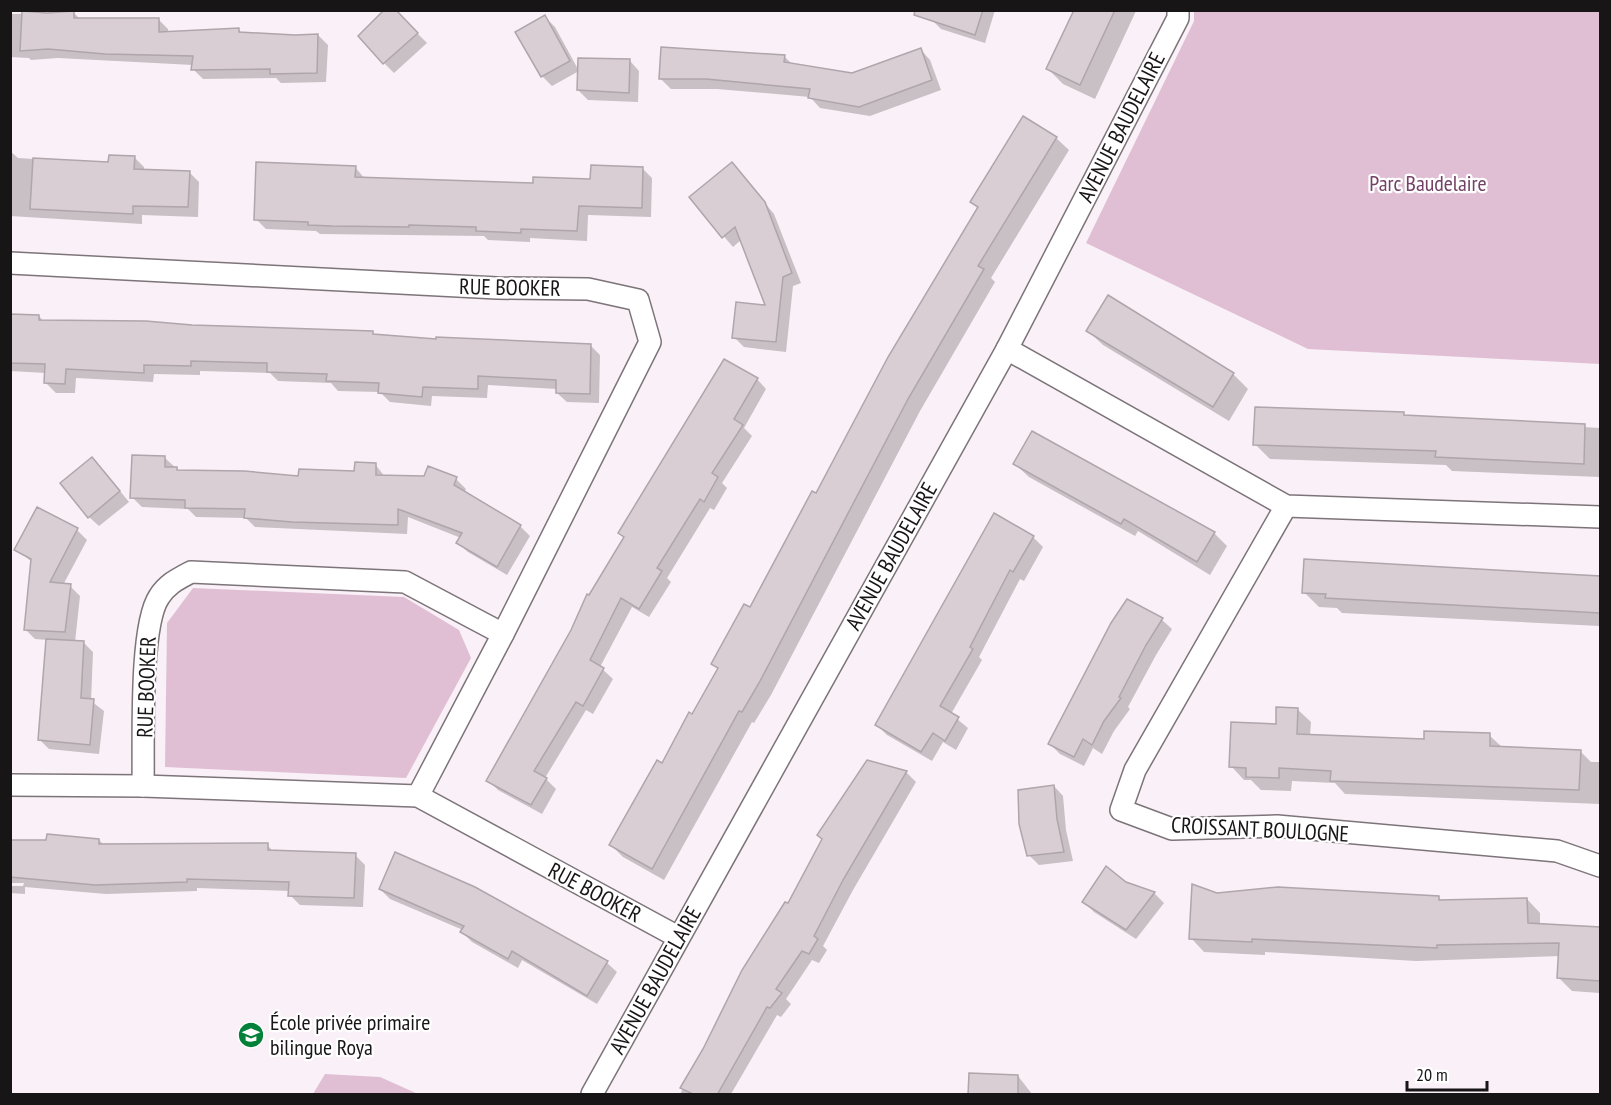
<svg xmlns="http://www.w3.org/2000/svg" width="1611" height="1105" viewBox="0 0 1611 1105" font-family="'PT Sans Narrow',sans-serif">
<rect width="100%" height="100%" fill="#faf0f7"/>
<g fill="#e0bfd5">
<polygon points="1194,11 1600,11 1600,364 1308,349 1086,243 1194,21"/>
<polygon points="193,588 404,597 459,630 471,658 406,778 165,767 167,623"/>
<polygon points="325,1074 380,1077 418,1094 313,1094"/>
</g>
<g fill="#0003">
<polygon points="394,10 427,43 394,73 384,63"/>
<polygon points="934,10 995,10 985,43 941,29 931,19"/>
<polygon points="1075,10 1136,11 1095,99 1063,84 1048,69"/>
<polygon points="74,13 80,19 158,19 168,29 168,33 239,30 243,34 295,37 318,35 328,45 326,82 281,83 276,78 203,79 193,69 193,65 58,58 31,60 29,58 10,57 10,14"/>
<polygon points="545,17 555,27 579,71 552,86 542,76"/>
<polygon points="921,50 930,60 941,90 870,116 820,108 810,97 717,89 671,89 661,79 784,56 793,65 852,75"/>
<polygon points="630,61 639,71 638,102 588,100 578,90"/>
<polygon points="1056,138 1069,150 991,278 995,282 920,411 771,695 754,723 752,722 664,880 623,857 610,844 663,765 719,670 713,664 751,609 978,209 972,202"/>
<polygon points="10,151 18,158 110,164 134,157 144,167 144,171 189,172 199,182 198,217 142,215 142,224 10,216"/>
<polygon points="355,167 365,179 534,185 592,181 642,168 652,178 651,217 588,215 587,241 530,238 530,242 488,240 484,236 320,234 316,231 266,229 256,219"/>
<polygon points="741,174 774,214 801,283 793,286 786,352 744,347 734,337 767,307 741,240 733,247 691,198"/>
<polygon points="10,316 39,316 44,322 372,332 375,335 437,341 590,345 600,355 599,403 567,402 557,393 557,389 488,385 487,398 432,396 431,406 390,402 380,392 338,391 331,383 278,381 270,373 200,371 200,375 154,374 153,382 76,378 75,393 56,393 46,383 46,373 10,371"/>
<polygon points="1088,331 1233,374 1248,389 1229,421 1103,345"/>
<polygon points="757,379 766,389 744,428 752,436 722,483 727,488 714,510 710,508 667,578 671,582 649,617 632,607 600,667 613,679 593,714 586,710 545,778 556,789 542,814 498,790 488,780 590,597"/>
<polygon points="1403,414 1406,417 1600,428 1600,477 1452,471 1446,465 1270,459 1255,444"/>
<polygon points="165,458 179,471 300,477 356,473 375,464 385,477 456,479 466,489 464,493 520,526 530,536 507,575 468,552 458,543 461,538 408,517 407,534 255,527 246,518 196,517 188,509 142,507 132,497"/>
<polygon points="1015,464 1214,533 1227,546 1210,575 1138,531 1135,536 1029,477"/>
<polygon points="102,469 129,502 99,526 89,517"/>
<polygon points="37,509 77,530 87,540 63,585 70,586 80,596 75,642 83,642 93,652 91,701 104,711 99,754 49,749 39,739 48,640 35,639 25,629 32,562 16,549"/>
<polygon points="1033,537 1043,547 1024,581 1020,579 979,657 982,660 951,714 968,728 956,750 943,742 932,761 887,735 877,725"/>
<polygon points="1306,561 1600,578 1600,626 1342,613 1337,608 1319,607 1304,592"/>
<polygon points="1127,601 1162,620 1172,629 1156,655 1128,707 1130,709 1114,731 1102,754 1093,748 1084,766 1060,754 1050,744"/>
<polygon points="1297,709 1311,722 1310,736 1425,740 1489,735 1503,748 1580,751 1591,762 1600,762 1600,804 1345,794 1335,783 1292,781 1291,791 1261,790 1251,780 1244,780 1231,766"/>
<polygon points="906,772 916,782 853,890 823,946 827,950 819,963 812,960 786,999 791,1004 781,1017 777,1015 731,1094 680,1094 788,905"/>
<polygon points="1054,786 1063,796 1066,830 1073,861 1039,865 1029,855"/>
<polygon points="99,840 104,845 267,845 274,852 355,855 365,865 363,907 300,905 290,895 290,891 197,888 197,891 106,894 25,887 25,894 10,893 10,886 23,886 24,883 10,883 10,841"/>
<polygon points="1125,883 1154,893 1164,903 1136,939 1094,912 1084,902"/>
<polygon points="380,889 607,963 617,972 597,1004 522,960 518,968 472,942 462,932 463,930 390,899"/>
<polygon points="1217,895 1438,897 1442,901 1527,899 1540,913 1540,925 1600,929 1600,993 1572,991 1559,978 1560,956 1416,961 1265,952 1265,955 1204,952 1191,938"/>
<polygon points="1018,1076 1032,1094 970,1094"/>
</g>
<g fill="#d8ced4" stroke="#afa5ab" stroke-width="1.5">
<polygon points="384,10 396,10 418,33 383,64 358,36"/>
<polygon points="915,10 983,10 975,35 914,15"/>
<polygon points="1074,10 1115,10 1080,85 1046,69"/>
<polygon points="22,11 47,13 74,11 74,18 159,18 159,32 239,28 239,32 295,35 318,34 317,73 270,74 270,69 191,70 193,56 105,54 48,49 20,51"/>
<polygon points="545,15 570,61 541,77 515,32"/>
<polygon points="661,47 785,55 784,62 852,73 921,48 932,80 859,107 808,98 810,89 706,79 659,79"/>
<polygon points="578,58 630,59 629,93 577,90"/>
<polygon points="1023,116 1057,137 978,266 984,269 908,399 759,683 742,712 739,711 652,869 609,845 657,760 662,763 689,712 692,714 718,668 711,664 744,604 750,607 812,491 816,493 888,357 978,207 970,202"/>
<polygon points="109,155 135,156 134,169 190,171 188,207 133,206 133,214 30,209 33,158 108,162"/>
<polygon points="256,162 356,166 355,177 533,183 533,177 590,179 591,165 643,167 642,208 579,206 577,231 521,229 521,233 476,231 476,227 409,225 409,227 332,226 308,225 308,222 254,220"/>
<polygon points="732,162 765,202 792,273 783,277 776,342 732,338 736,302 765,305 735,227 722,238 689,197"/>
<polygon points="1108,295 1234,373 1213,407 1086,331"/>
<polygon points="10,314 39,315 39,320 146,321 192,325 373,331 373,334 436,339 436,337 591,344 590,394 556,393 556,380 478,376 478,389 423,387 422,397 378,393 379,383 326,381 327,374 267,372 267,363 191,361 191,366 144,365 144,373 66,369 65,384 44,383 45,364 10,363"/>
<polygon points="724,359 758,378 734,419 743,425 712,473 718,477 704,502 700,499 657,568 662,571 639,609 621,598 590,660 604,668 583,706 576,702 534,771 547,778 531,805 486,781 571,630 587,594 589,595 624,537 618,533"/>
<polygon points="1255,407 1404,412 1404,415 1585,424 1584,464 1435,457 1436,451 1253,445"/>
<polygon points="1032,431 1215,532 1197,562 1124,519 1121,524 1013,464"/>
<polygon points="132,455 165,456 165,467 177,467 177,470 244,471 298,476 299,469 354,471 355,462 376,463 376,475 424,476 428,466 457,477 454,485 521,525 497,567 456,543 462,533 398,509 398,525 292,522 244,518 245,509 185,508 185,500 130,498"/>
<polygon points="92,457 120,491 88,518 60,483"/>
<polygon points="37,507 78,528 50,582 71,584 65,632 24,630 31,559 14,550"/>
<polygon points="994,513 1034,536 1013,572 1010,570 970,647 973,649 940,706 959,717 945,741 933,733 921,752 875,725"/>
<polygon points="1304,559 1600,576 1600,613 1325,598 1326,594 1302,593"/>
<polygon points="1127,599 1163,618 1146,645 1119,697 1121,698 1104,721 1092,745 1083,739 1074,757 1048,744 1111,623"/>
<polygon points="46,639 84,641 81,698 94,699 90,745 38,740"/>
<polygon points="1276,707 1298,708 1297,734 1424,739 1424,731 1490,733 1490,746 1581,750 1579,790 1330,781 1331,771 1279,768 1279,778 1246,777 1246,768 1229,767 1231,722 1276,724"/>
<polygon points="867,760 907,771 843,880 814,936 818,939 809,954 802,951 776,989 782,993 770,1008 767,1007 717,1095 695,1095 680,1088 703,1049 742,970 785,902 788,903 822,839 817,835"/>
<polygon points="1054,785 1057,819 1064,852 1027,856 1019,824 1018,790"/>
<polygon points="47,834 99,839 99,844 268,843 268,850 356,853 354,898 288,896 289,882 187,879 187,882 95,885 10,877 10,840 46,840"/>
<polygon points="395,852 475,887 608,961 587,996 512,951 508,959 460,932 464,926 379,889"/>
<polygon points="1106,866 1126,882 1155,892 1126,930 1082,902"/>
<polygon points="1192,884 1217,893 1278,887 1439,896 1439,900 1527,898 1528,923 1600,927 1600,981 1557,978 1559,943 1437,945 1437,948 1252,939 1252,942 1189,939"/>
<polygon points="969,1073 1018,1075 1018,1095 968,1095"/>
</g>
<g fill="none" stroke-linecap="round" stroke-linejoin="round">
<g stroke="#7c7479" stroke-width="24">
<g id="street">
<polyline points="10,263 497,288 588,289 638,300 650,342 503,634 418,796"/>
<polyline points="1007,349 1286,506 1600,517"/>
<polyline points="1286,506 1135,770 1121,810 1172,829 1277,826 1557,851 1600,866"/>
<polyline points="10,785 143,786 418,796 678,937"/>
<path d="M143,786C144,745 139,627 159,597C167,584 178,579 191,572L405,582L503,634"/>
<polyline points="592,1094 1007,349 1178,18 1178,10"/>
</g>
</g>
<use href="#street" stroke="#fff" stroke-width="21"/>
</g>
<defs>
<g id="school-disc" transform="scale(1.35)"><circle r="9.5" fill="#03813a" stroke="#fff"/><path d="M0-5L7-2L0 1L-7-2ZM-4 1L0 2.5L4 1V4Q0 6-4 4Z" fill="#fff"/></g>
</defs>
<g fill-rule="evenodd">
<use href="#school-disc" x="251" y="1035"/>
</g>
<g text-anchor="middle" stroke-width="4.5" stroke-linejoin="round" paint-order="stroke">
<g font-size="22" fill="#181517" stroke="#fff">
<text transform="translate(1121 127) rotate(-63)" y="8">AVENUE BAUDELAIRE</text>
<text transform="translate(510 287) rotate(1)" y="8">RUE BOOKER</text>
<text transform="translate(891 556) rotate(-61)" y="8">AVENUE BAUDELAIRE</text>
<text transform="translate(146 687) rotate(-88)" y="8">RUE BOOKER</text>
<text transform="translate(1260 829) rotate(3)" y="8">CROISSANT BOULOGNE</text>
<text transform="translate(595 892) rotate(28)" y="8">RUE BOOKER</text>
<text transform="translate(655 980) rotate(-61)" y="8">AVENUE BAUDELAIRE</text>
</g>
<g font-size="22" fill="#734165" stroke="#fff">
<text x="1428" y="191">Parc Baudelaire</text>
</g>
<g font-size="22" fill="#181517" stroke="#fff" text-anchor="start">
<text x="270" y="1030">École privée primaire<tspan x="270" dy="25">bilingue Roya</tspan></text>
</g>
</g>
<rect width="1611" height="1105" fill="none" stroke="#181517" stroke-width="24"/>
<path d="M1407 1081v9h80v-9" fill="none" stroke="#181517" stroke-width="3"/>
<text x="1416" y="1081" font-size="18" fill="#181517" stroke="#ffffff" stroke-width="4.5" paint-order="stroke">20 m</text>
</svg>
